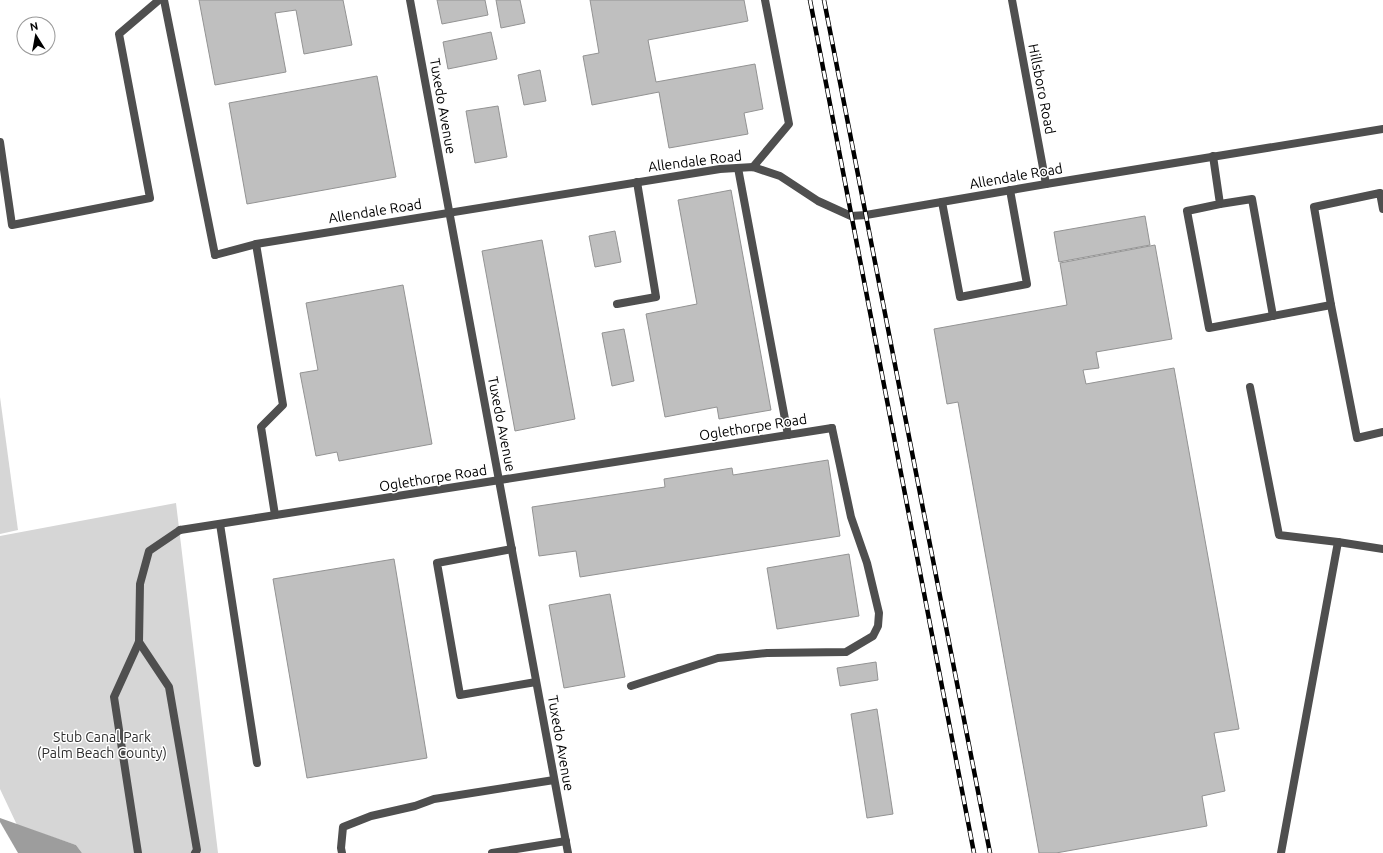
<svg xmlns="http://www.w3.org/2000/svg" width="1383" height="853" viewBox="0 0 1383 853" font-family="Ubuntu,sans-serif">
<rect width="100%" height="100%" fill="#fff"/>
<g fill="#d6d6d6">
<polygon points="0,397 18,530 0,534"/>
<polygon points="176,503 218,853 82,853 76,845 17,825 0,789 0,536"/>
</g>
<polygon fill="#9d9d9d" points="0,818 76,845 82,853 18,853 0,822"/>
<g fill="#bfbfbf" stroke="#939393">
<polygon points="199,0 343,0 352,45 304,54 296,10 275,13 286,72 215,85"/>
<polygon points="437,0 485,0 488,15 442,24"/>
<polygon points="496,0 520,0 525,23 501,28"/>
<polygon points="590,0 744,0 748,21 648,40 656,82 755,64 763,109 744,113 748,134 669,148 659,92 592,105 583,56 599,53"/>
<polygon points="491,32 497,59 448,69 443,42"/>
<polygon points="540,70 546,101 524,105 518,75"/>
<polygon points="377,76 396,177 247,204 229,103"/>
<polygon points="498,106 507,157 475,163 466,111"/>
<polygon points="731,190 771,410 719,419 717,407 665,417 646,314 697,304 678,200"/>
<polygon points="1145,216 1150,245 1059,262 1054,232"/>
<polygon points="615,231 621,262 595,267 589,236"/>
<polygon points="542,240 575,419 515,431 482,251"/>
<polygon points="1155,245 1172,339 1096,352 1099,368 1083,370 1086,384 1174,368 1239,729 1214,733 1225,791 1202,796 1207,826 1056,853 1039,853 958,402 947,404 934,329 1067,305 1060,263"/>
<polygon points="403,285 432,444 339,461 337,452 316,456 300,373 318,370 306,303"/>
<polygon points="624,329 634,381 612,386 602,333"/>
<polygon points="828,460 840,536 580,577 576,551 539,556 532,507 665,487 664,479 732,468 733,475"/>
<polygon points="849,554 859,616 777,629 767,568"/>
<polygon points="394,559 427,758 307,778 273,579"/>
<polygon points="610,594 625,677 564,688 549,605"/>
<polygon points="876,662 878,680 840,686 837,668"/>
<polygon points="877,709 893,814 867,818 851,714"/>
</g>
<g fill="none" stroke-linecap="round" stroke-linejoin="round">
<g stroke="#4f4f4f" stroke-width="8">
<polyline points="164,0 215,255"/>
<polyline points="0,142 12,225 150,198 119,34 159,0"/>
<polyline points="1213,156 1220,204 1187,211 1209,328 1331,305"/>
<polyline points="738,168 788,435"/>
<polyline points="942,202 960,297 1027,284 1010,190"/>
<polyline points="1220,204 1252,199 1273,316"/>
<polyline points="1383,209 1380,193 1314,207 1331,305 1357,438 1383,432"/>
<polyline points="256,244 283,405 261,427 275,515"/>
<polyline points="617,304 656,297 637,182"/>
<polyline points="1250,387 1279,535 1338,542"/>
<polyline points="220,524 257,763"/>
<polyline points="512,549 437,563 460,695 536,682"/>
<polyline points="139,642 169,687 197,850 195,853"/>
<polyline points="631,686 718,658 767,653 846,652 873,636 878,626 879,613 867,563 851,517 832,428"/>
<polyline points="138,853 114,697 139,642 140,584 149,551 180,530"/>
<polyline points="342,853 341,848 343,827 371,816 415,806 434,799 554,780"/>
<polyline points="492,853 566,841"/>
<polyline points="1281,853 1338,542 1383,549"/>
</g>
<g stroke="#4f4f4f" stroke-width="8">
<polyline points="410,0 568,853"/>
<polyline points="1012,0 1046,184"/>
<polyline points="753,167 789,124 765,0"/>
<polyline points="215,255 256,244 720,169 753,167 780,176 818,201 851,216 866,215 1046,184 1383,129"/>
<polyline points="180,530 832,428"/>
</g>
<g stroke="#000" stroke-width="4.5">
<g id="rail">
<polyline points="810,0 974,853"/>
<polyline points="824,0 990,853"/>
</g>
</g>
<use href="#rail" stroke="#fff" stroke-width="3" stroke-dasharray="9" stroke-linecap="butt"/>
</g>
<g text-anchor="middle" stroke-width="3" stroke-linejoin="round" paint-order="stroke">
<g font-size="14" fill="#000" stroke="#fff">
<text transform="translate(1042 89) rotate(79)" y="5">Hillsboro Road</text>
<text transform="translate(443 106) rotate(80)" y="5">Tuxedo Avenue</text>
<text transform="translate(695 161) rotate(-7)" y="5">Allendale Road</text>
<text transform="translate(1016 176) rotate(-10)" y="5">Allendale Road</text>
<text transform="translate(375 211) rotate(-9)" y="5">Allendale Road</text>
<text transform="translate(502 424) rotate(79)" y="5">Tuxedo Avenue</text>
<text transform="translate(753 427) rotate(-9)" y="5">Oglethorpe Road</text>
<text transform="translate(433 478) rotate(-9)" y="5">Oglethorpe Road</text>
<text transform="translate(561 743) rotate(80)" y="5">Tuxedo Avenue</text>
</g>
<g font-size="14" fill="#2d2d2d" stroke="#fff">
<text x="102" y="742">Stub Canal Park<tspan x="102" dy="16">(Palm Beach County)</tspan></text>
</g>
</g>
<g transform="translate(36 36) rotate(349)"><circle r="19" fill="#ffffff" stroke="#999999"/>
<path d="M0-3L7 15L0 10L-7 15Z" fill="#000000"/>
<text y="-6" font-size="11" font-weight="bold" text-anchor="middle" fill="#000000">N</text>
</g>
</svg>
